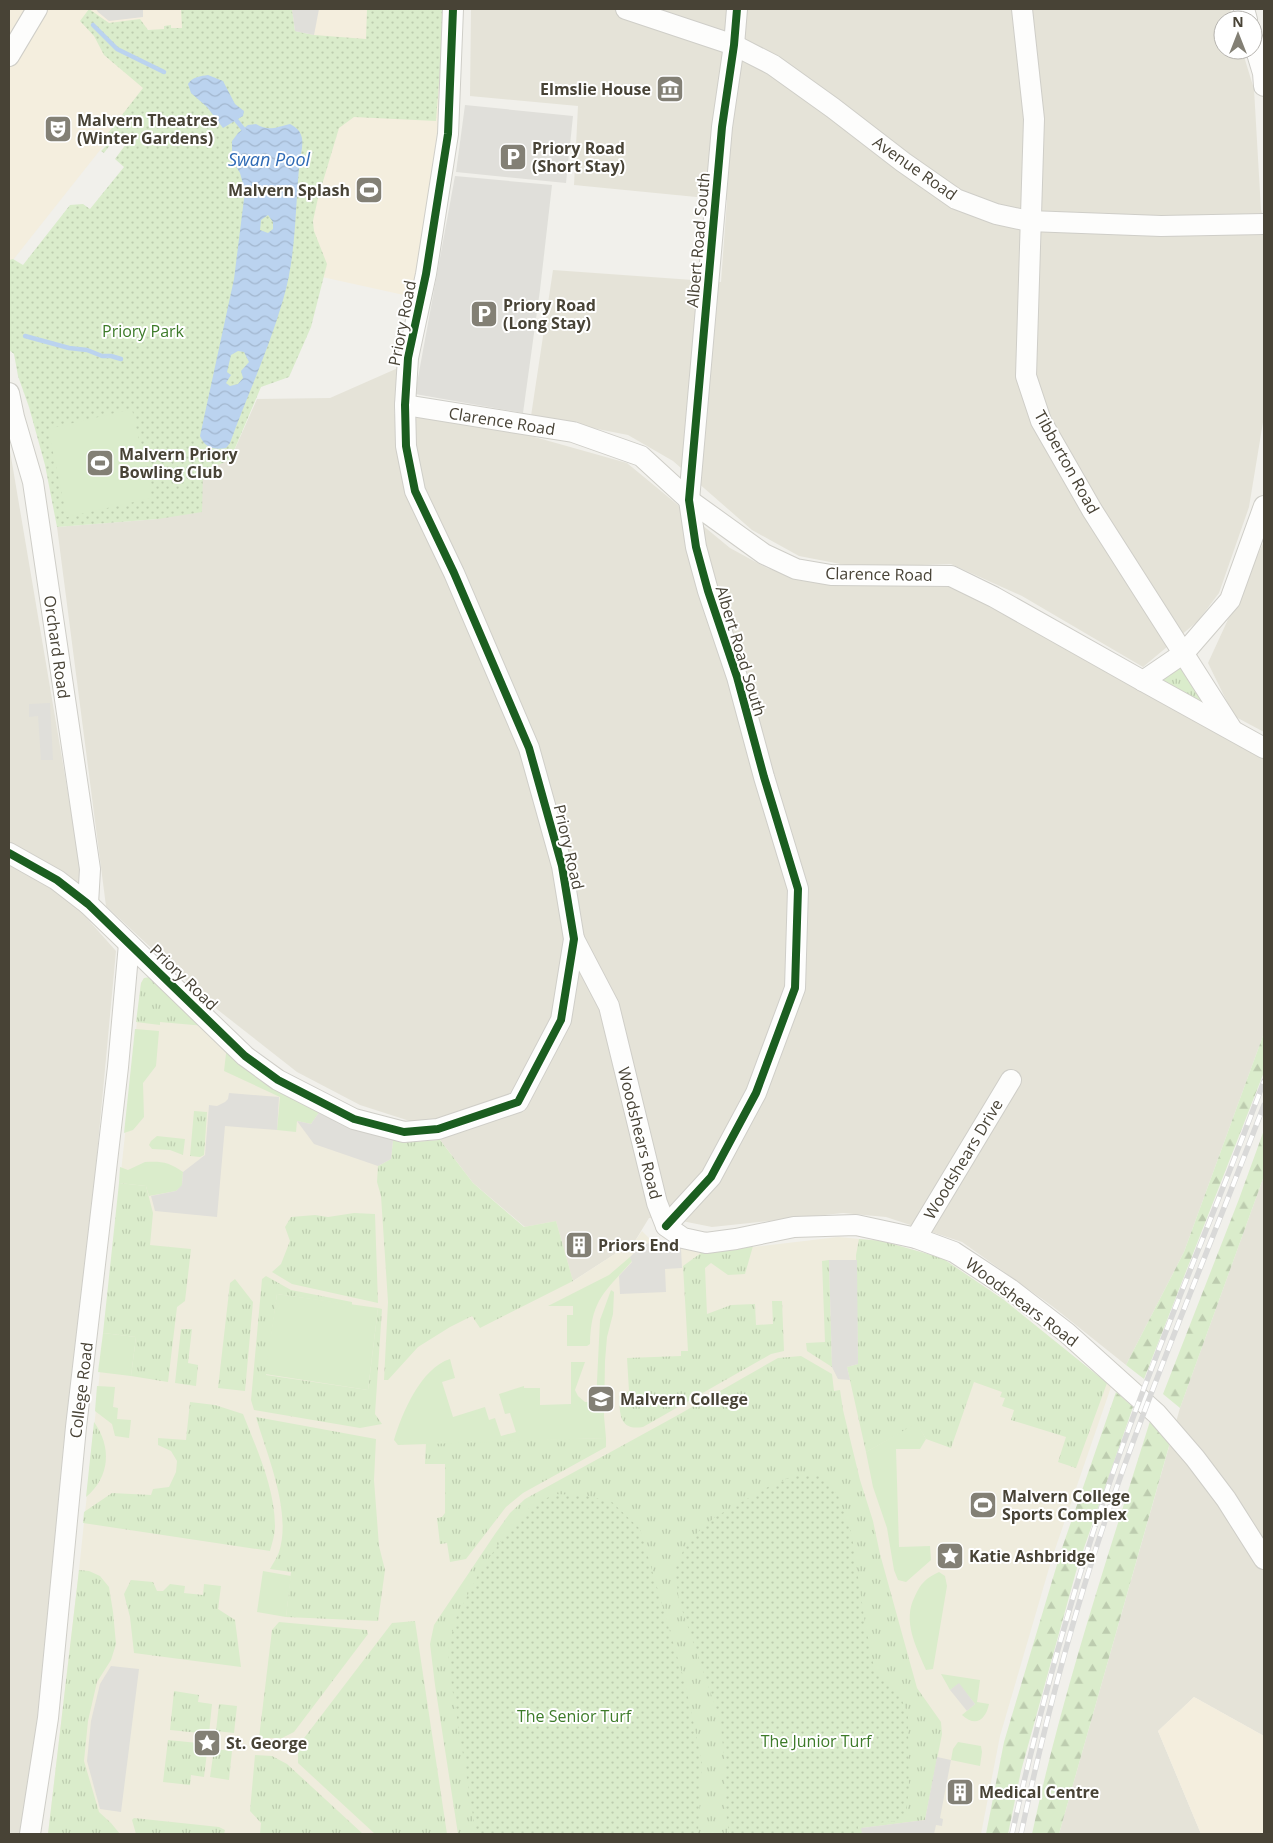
<svg xmlns="http://www.w3.org/2000/svg" width="1273" height="1843" viewBox="0 0 1273 1843" font-family="'Open Sans',sans-serif">
<defs>
<pattern id="grass-tufts" width="24" height="20" patternUnits="userSpaceOnUse" patternTransform="scale(1.25)"><rect width="24" height="20" fill="#daeccb"/><path d="M3 7l-1-3M5 7V3M7 7l1-3M15 17l-1-3M17 17v-4M19 17l1-3" fill="none" stroke="#bdccaf"/></pattern>
<pattern id="forest-firs" width="22" height="20" patternUnits="userSpaceOnUse" patternTransform="scale(1.25)"><rect width="22" height="20" fill="#daeccb"/><path d="M5 1l3.5 6h-7zM16 11l3.5 6h-7z" fill="#bdccaf"/></pattern>
<pattern id="park-dots" width="8" height="8" patternUnits="userSpaceOnUse" patternTransform="scale(1.25)"><rect width="8" height="8" fill="#daeccb"/><path d="M2 2h.1M6 6h.1" fill="none" stroke="#bdccaf" stroke-width="1.8" stroke-linecap="round"/></pattern>
<pattern id="water-waves" width="16" height="10" patternUnits="userSpaceOnUse" patternTransform="scale(1.25)"><rect width="16" height="10" fill="#bbd3ef"/><path d="M0 5q4-4 8 0t8 0" fill="none" stroke="#a2b6ce"/></pattern>
</defs>
<rect width="100%" height="100%" fill="#f1f0eb"/>
<g fill="#e5e3d8">
<polygon points="471,9 1230,9 1234,20 1223,20 1223,50 1242,50 1254,89 1261,210 1264,222 1264,416 1249,507 1219,593 1198,621 1143,667 1022,596 951,564 856,567 799,556 752,530 673,461 628,435 531,416 553,270 721,282 727,200 574,185 578,106 470,96"/>
<polygon points="398,368 394,414 499,427 627,463 730,548 767,568 809,581 863,586 909,585 954,587 1264,756 1264,1033 1184,1252 1126,1365 1052,1306 962,1242 886,1217 843,1213 712,1227 672,1219 649,1218 635,1241 573,1281 525,1227 473,1183 440,1140 419,1124 360,1105 297,1072 218,1010 106,906 57,527 158,519 203,470 230,460 257,399 330,398"/>
<polygon points="9,445 83,882 83,914 116,951 77,1370 39,1727 21,1834 9,1834"/>
<polygon points="1264,541 1264,732 1234,716 1208,663"/>
<polygon points="1264,1176 1264,1736 1194,1697 1158,1731 1201,1834 1059,1834 1180,1408"/>
</g>
<g fill="#f4eede">
<polygon points="9,9 182,9 184,30 156,32 143,28 150,87 9,265"/>
<polygon points="286,9 447,9 443,88 426,216 413,297 313,275 314,255 308,23 289,27"/>
<polygon points="1194,1697 1264,1736 1264,1834 1201,1834 1158,1731"/>
</g>
<polygon fill="#efecdd" points="144,978 342,1122 393,1140 415,1142 440,1140 473,1183 524,1227 556,1221 573,1281 635,1241 642,1231 653,1242 660,1247 664,1244 701,1253 838,1237 882,1241 942,1258 1004,1300 1111,1387 1052,1558 1000,1736 981,1834 48,1834 79,1570 141,983"/>
<g fill="url(#grass-tufts)">
<polygon points="1181,663 1206,706 1155,681"/>
<polygon points="150,977 205,1026 160,1022 160,1025 136,1022 141,983 144,978"/>
<polygon points="194,1111 207,1112 204,1155 200,1157 190,1156"/>
<polygon points="157,1136 185,1139 183,1155 170,1150 152,1149 149,1145 151,1141"/>
<polygon points="393,1140 415,1142 440,1140 473,1183 524,1227 556,1221 573,1281 480,1328 472,1316 450,1327 418,1347 388,1380 384,1380 388,1302 381,1196 377,1182 378,1166 391,1159"/>
<polygon points="119,1183 146,1186 153,1213 150,1245 191,1249 185,1301 177,1307 168,1382 131,1376 136,1337 103,1333"/>
<polygon points="354,1213 375,1214 378,1303 292,1284 272,1272 281,1264 290,1241 285,1227 291,1217 315,1215 328,1217"/>
<polygon points="859,1239 882,1241 942,1258 1004,1300 1107,1383 1076,1468 1058,1462 1066,1437 1011,1420 1014,1410 1002,1406 1005,1398 1000,1397 1002,1392 974,1382 951,1448 926,1439 917,1424 866,1452 847,1367 858,1364 856,1255"/>
<path d="M753,1246L745,1274L728,1275L711,1263L705,1268L707,1314L731,1305L755,1304L756,1325L773,1324L772,1301H782L784,1351L771,1354L643,1427C619,1431 620,1414 619,1396L629,1391L627,1358L681,1356V1351H688L683,1266L701,1253Z"/>
<polygon points="829,1260 832,1367 807,1351 806,1343 825,1342 822,1261"/>
<polygon points="266,1276 291,1290 352,1302 352,1305 277,1294 266,1375 368,1390 378,1308 382,1309 375,1414 382,1424 360,1428 254,1410 251,1400 262,1279"/>
<polygon points="235,1279 253,1302 245,1391 218,1388 230,1283"/>
<polygon points="181,1329 192,1329 188,1363 198,1365 196,1386 175,1383"/>
<polygon points="801,1356 832,1374 834,1391 840,1390 843,1410 860,1480 873,1521 880,1554 917,1688 941,1722 942,1734 925,1820 862,1828 862,1834 458,1834 435,1685 430,1644 434,1625 446,1607 495,1534 510,1513 525,1499 678,1415 778,1358"/>
<path d="M190,1402L215,1405L243,1414C257,1450 275,1488 275,1527C275,1535 272,1543 270,1551L83,1523L84,1512L112,1493L151,1495L153,1489L169,1487L176,1472L177,1461L171,1451L158,1445V1438L186,1440Z"/>
<path d="M256,1417L376,1439L374,1480L379,1546L385,1570L378,1621L286,1617L291,1572L270,1569C273,1563 277,1558 279,1552C292,1512 267,1455 256,1417Z"/>
<path d="M94,1422C112,1447 110,1477 86,1497Z"/>
<polygon points="606,1438 606,1447 523,1493 506,1507 466,1559 450,1562 447,1543 440,1544 437,1518 442,1517 445,1513 445,1464 425,1464 426,1442"/>
<polygon points="79,1570 89,1571 100,1576 109,1587 113,1612 116,1644 111,1660 97,1682 88,1721 84,1761 99,1812 111,1823 120,1834 48,1834"/>
<polygon points="131,1580 153,1582 157,1591 163,1591 170,1584 185,1586 184,1593 203,1595 204,1584 221,1586 218,1609 235,1620 241,1667 134,1653 130,1617 124,1594"/>
<polygon points="415,1621 447,1834 375,1834 298,1763 298,1746 392,1623"/>
<polygon points="279,1622 367,1630 368,1634 294,1732 282,1738 259,1738 272,1630"/>
<polygon points="174,1691 199,1695 198,1702 212,1704 209,1734 170,1730"/>
<polygon points="219,1704 237,1706 234,1733 216,1731"/>
<polygon points="168,1740 208,1744 204,1777 191,1775 190,1785 163,1782"/>
<polygon points="214,1749 232,1751 229,1780 210,1777"/>
<polygon points="255,1755 272,1756 287,1764 363,1834 260,1834 261,1823 250,1811"/>
<polygon points="134,1818 219,1827 225,1830 224,1834 136,1834 132,1820"/>
</g>
<g fill="url(#forest-firs)">
<polygon points="1264,1033 1264,1072 1144,1379 1126,1365 1184,1252"/>
<polygon points="1264,1130 1264,1176 1180,1408 1163,1394 1239,1199"/>
<polygon points="1116,1392 1133,1407 1077,1568 1021,1771 1008,1834 986,1834 1004,1742 1061,1551"/>
<path d="M1151,1418L1171,1439L1059,1834H1032C1062,1693 1108,1556 1151,1418Z"/>
</g>
<g fill="url(#park-dots)">
<polygon points="89,9 109,23 140,19 148,30 164,29 164,26 171,25 171,28 182,28 181,9 292,9 295,31 314,35 366,39 367,9 442,9 442,42 436,121 354,117 339,128 318,198 313,221 314,231 327,264 311,327 289,377 261,387 230,460 203,471 202,512 158,519 57,527 45,465 29,407 18,376 14,354 9,350 9,260 13,259 23,265 70,205 83,204 90,209 124,167 115,159 126,144 116,137 104,153 101,151 106,146 101,142 143,88 104,55 94,36 80,21"/>
<polygon points="793,1476 819,1476 838,1495 852,1536 865,1623 874,1667 899,1692 908,1716 909,1789 905,1820 858,1825 858,1834 729,1834 725,1806 725,1764 720,1720 679,1601 675,1569 684,1549 698,1532 715,1517 768,1487"/>
<polygon points="554,1494 584,1495 612,1502 640,1529 685,1683 702,1762 698,1834 476,1834 452,1687 448,1652 455,1620 480,1571 503,1538 528,1509"/>
</g>
<g fill="#daeccb">
<polygon points="132,409 152,498 67,517 48,429"/>
<polygon points="135,1029 159,1031 156,1066 143,1083 144,1117 133,1130 124,1133"/>
<polygon points="227,1045 320,1111 311,1124 297,1121 296,1132 277,1130 280,1097 224,1071"/>
<path d="M145,1162C161,1161 169,1162 183,1172L182,1186L176,1191L149,1196L146,1186L119,1183L120,1167L128,1170Z"/>
<path d="M630,1257L632,1261C605,1292 591,1299 590,1344L587,1346H567V1315H573V1306H548L609,1275Z"/>
<path d="M611,1290L614,1292L613,1314L607,1337L605,1361L604,1416L606,1438L398,1445L394,1440C402,1413 421,1368 450,1359L455,1378L442,1382L453,1417L485,1407L489,1420L495,1418L501,1436L516,1432L510,1413L505,1414L499,1394L524,1386V1388H540V1405L571,1404V1362H585L575,1390L578,1396L585,1402H596L600,1320Z"/>
<polygon points="277,1294 378,1308 368,1390 265,1374"/>
<polygon points="103,1333 136,1337 131,1376 98,1372"/>
<polygon points="97,1386 115,1387 113,1407 118,1408 117,1419 131,1420 129,1438 115,1436 112,1424 95,1411"/>
<polygon points="917,1423 926,1439 920,1449 896,1449 899,1547 930,1546 931,1560 906,1582 898,1580 894,1570 887,1528 873,1487 866,1452"/>
<polygon points="263,1571 291,1576 286,1617 257,1612"/>
<path d="M939,1572L945,1576L947,1586L933,1669L926,1670C916,1646 902,1621 915,1596C921,1583 926,1578 939,1572Z"/>
<path d="M941,1674L980,1680L977,1702L989,1704C986,1719 976,1728 962,1715L975,1704L959,1684L950,1690Z"/>
<polygon points="958,1742 981,1746 982,1752 980,1766 951,1760 953,1749"/>
</g>
<g fill="#e0dfda">
<polygon points="96,9 143,9 143,17 109,21 98,12"/>
<polygon points="292,9 319,9 314,35 295,31"/>
<polygon points="465,105 573,116 566,183 456,172"/>
<polygon points="455,176 552,185 540,290 523,413 415,394"/>
<polygon points="50,703 53,760 41,760 38,716 29,717 29,704"/>
<polygon points="229,1093 279,1097 277,1130 225,1126 217,1217 155,1211 151,1196 176,1191 182,1185 183,1172 205,1155 209,1105 217,1106 225,1102 228,1099"/>
<polygon points="320,1111 342,1122 393,1140 391,1159 378,1166 314,1144 297,1121 311,1124"/>
<polygon points="653,1242 660,1247 664,1244 681,1248 682,1268 665,1269 666,1292 620,1294 619,1276 632,1262 630,1257 642,1245"/>
<polygon points="829,1260 857,1260 858,1364 847,1367 850,1380 838,1379 832,1367"/>
<polygon points="111,1666 139,1669 121,1812 100,1809 87,1761 91,1721 100,1684"/>
<polygon points="959,1683 975,1704 967,1711 950,1690"/>
<polygon points="937,1757 951,1760 940,1818 943,1819 942,1826 936,1825 934,1834 862,1834 861,1828 925,1820"/>
</g>
<g fill="url(#water-waves)" fill-rule="evenodd">
<path d="M208,75L223,81L235,104L244,111L243,116L223,128L207,107L191,93L188,84C192,77 201,76 208,75Z"/>
<path d="M256,124C269,132 276,127 290,124C310,134 300,150 299,168C295,212 296,257 283,300C269,349 247,396 230,443L226,448C214,450 205,448 200,436L234,279L245,191L240,173L234,163L232,151V141L238,133L248,125ZM268,215L273,222V229L268,233L260,230L261,220ZM238,351L244,352L249,362L241,371L243,378L238,384L230,386L226,383L231,375L227,372L231,355Z"/>
</g>
<g fill="none" stroke-linecap="round" stroke-linejoin="round">
<g stroke="#bbd3ef" stroke-width="4.5">
<polyline points="93,25 117,49 164,72"/>
<polyline points="236,120 244,130"/>
<polyline points="25,336 69,348 87,350 102,356 111,356 121,359"/>
</g>
<g stroke="#cfcec8" stroke-width="22">
<g id="minor">
<polyline points="626,9 734,45 773,65 833,108 903,162 956,199 996,214 1029,221 1161,226 1264,224"/>
<polyline points="1022,9 1034,119 1026,376 1041,421 1092,510 1231,728"/>
<polyline points="1244,9 1247,20"/>
<polyline points="1253,40 1263,73 1264,86"/>
<polyline points="9,56 37,9"/>
<polyline points="9,393 14,417 33,482 90,869 88,904"/>
<polyline points="405,405 573,432 641,456 689,500 764,554 796,569 831,575 951,576 994,597 1143,681 1264,748"/>
<polyline points="1143,681 1184,653 1230,600 1264,506"/>
<polyline points="9,853 57,880 88,904 245,1056 278,1080 354,1119 404,1132 438,1129 518,1102 561,1020 574,939 562,866 529,748 454,573 415,491 406,446 405,405 408,358 426,274 448,134 453,9"/>
<polyline points="574,939 609,1006 657,1203 666,1226 683,1238 706,1243 736,1239 794,1227 856,1225 916,1238 954,1252 1010,1289 1067,1333 1157,1414 1195,1458 1226,1499 1264,1559"/>
<polyline points="666,1226 711,1177 756,1093 795,988 798,889 764,777 737,677 708,591 696,547 689,500 722,127 734,45 737,9"/>
<polyline points="916,1238 1011,1080"/>
<polyline points="30,1834 48,1718 76,1427 118,1067 129,944"/>
</g>
</g>
<use href="#minor" stroke="#fdfdfc" stroke-width="20"/>
<g stroke="#d9d9d8" stroke-width="5.5">
<g id="rail">
<path d="M1012,1834C1038,1716 1070,1599 1109,1484C1156,1348 1214,1216 1264,1081"/>
<path d="M1021,1834C1043,1730 1070,1626 1104,1524C1152,1382 1211,1245 1264,1105"/>
</g>
</g>
<use href="#rail" stroke="#fff" stroke-width="4" stroke-dasharray="11" stroke-linecap="butt"/>
<g stroke="#fff" stroke-width="11">
<g id="cycleway">
<polyline points="9,853 57,880 88,904 245,1056 278,1080 354,1119 404,1132 438,1129 518,1102 561,1020 574,939 562,866 529,748 454,573 415,491 406,446 405,405 408,358 426,274 448,134 453,9"/>
<polyline points="666,1226 711,1177 756,1093 795,988 798,889 764,777 737,677 708,591 696,547 689,500 722,127 734,45 737,9"/>
</g>
</g>
<use href="#cycleway" stroke="#1b5e20" stroke-width="8"/>
</g>
<defs>
<g id="museum-square" transform="scale(1.4375)"><rect x="-9" y="-9" width="18" height="18" rx="4" fill="#838075" stroke="#fff"/><path d="M0-6L6-3V-2H-6V-3ZM-5-1h2V3h-2ZM-1-1h2V3h-2ZM3-1h2V3H3ZM-6 4H6V6H-6Z" fill="#fff"/></g>
<g id="theatre-square" transform="scale(1.4375)"><rect x="-9" y="-9" width="18" height="18" rx="4" fill="#838075" stroke="#fff"/><path d="M-5-5.5Q0-4 5-5.5V0Q5 5 0 6Q-5 5-5 0ZM-3.3-2.5H-1v1.5H-3.3ZM1-2.5H3.3v1.5H1ZM-2.8 1Q0 5.5 2.8 1Z" fill="#fff"/></g>
<g id="parking-square" transform="scale(1.4375)"><rect x="-9" y="-9" width="18" height="18" rx="4" fill="#838075" stroke="#fff"/><path d="M-3.5-5.5H1a3.5 3.5 0 0 1 0 7H-1V5.5H-3.5ZM-1-3.4V-.6H.8a1.4 1.4 0 0 0 0-2.8Z" fill="#fff"/></g>
<g id="stadium-square" transform="scale(1.4375)"><rect x="-9" y="-9" width="18" height="18" rx="4" fill="#838075" stroke="#fff"/><path d="M0-5a6.5 5 0 1 0 0 10a6.5 5 0 1 0 0-10ZM-3.5-1.8h7v3.6h-7Z" fill="#fff"/></g>
<g id="building-square" transform="scale(1.4375)"><rect x="-9" y="-9" width="18" height="18" rx="4" fill="#838075" stroke="#fff"/><path d="M-4-6H4V6H1V3H-1V6H-4ZM-2.5-4.3h1.7v1.8h-1.7ZM.8-4.3h1.7v1.8H.8ZM-2.5-1h1.7V.8h-1.7ZM.8-1h1.7V.8H.8Z" fill="#fff"/></g>
<g id="school-square" transform="scale(1.4375)"><rect x="-9" y="-9" width="18" height="18" rx="4" fill="#838075" stroke="#fff"/><path d="M0-5L7-2L0 1L-7-2ZM-4 1L0 2.5L4 1V4Q0 6-4 4Z" fill="#fff"/></g>
<g id="sight-square" transform="scale(1.4375)"><rect x="-9" y="-9" width="18" height="18" rx="4" fill="#838075" stroke="#fff"/><path d="M0-6L1.8-2.2L6-1.7L2.9 1.2L3.7 5.4L0 3.3L-3.7 5.4L-2.9 1.2L-6-1.7L-1.8-2.2Z" fill="#fff"/></g>
</defs>
<g fill-rule="evenodd">
<use href="#museum-square" x="670" y="89"/>
<use href="#theatre-square" x="58" y="129"/>
<use href="#parking-square" x="513" y="157"/>
<use href="#stadium-square" x="369" y="190"/>
<use href="#parking-square" x="484" y="314"/>
<use href="#stadium-square" x="100" y="463"/>
<use href="#building-square" x="579" y="1245"/>
<use href="#school-square" x="601" y="1399"/>
<use href="#stadium-square" x="983" y="1505"/>
<use href="#sight-square" x="950" y="1556"/>
<use href="#sight-square" x="207" y="1743"/>
<use href="#building-square" x="960" y="1792"/>
</g>
<g text-anchor="middle" stroke-width="4" stroke-linejoin="round" paint-order="stroke">
<g font-size="16" font-weight="bold" fill="#484336" stroke="#fff" text-anchor="start">
<text x="651" y="95" text-anchor="end">Elmslie House</text>
<text x="77" y="126">Malvern Theatres<tspan x="77" dy="18">(Winter Gardens)</tspan></text>
<text x="532" y="154">Priory Road<tspan x="532" dy="18">(Short Stay)</tspan></text>
<text x="350" y="196" text-anchor="end">Malvern Splash</text>
<text x="503" y="311">Priory Road<tspan x="503" dy="18">(Long Stay)</tspan></text>
<text x="119" y="460">Malvern Priory<tspan x="119" dy="18">Bowling Club</tspan></text>
<text x="598" y="1251">Priors End</text>
<text x="620" y="1405">Malvern College</text>
<text x="1002" y="1502">Malvern College<tspan x="1002" dy="18">Sports Complex</tspan></text>
<text x="969" y="1562">Katie Ashbridge</text>
<text x="226" y="1749">St. George</text>
<text x="979" y="1798">Medical Centre</text>
</g>
<g font-size="16" fill="#484336" stroke="#fff">
<text transform="translate(915 168) rotate(35)" y="6">Avenue Road</text>
<text transform="translate(698 240) rotate(-85)" y="6">Albert Road South</text>
<text transform="translate(402 323) rotate(-79)" y="6">Priory Road</text>
<text transform="translate(502 421) rotate(9)" y="6">Clarence Road</text>
<text transform="translate(1067 462) rotate(61)" y="6">Tibberton Road</text>
<text transform="translate(879 574) rotate(1)" y="6">Clarence Road</text>
<text transform="translate(57 647) rotate(82)" y="6">Orchard Road</text>
<text transform="translate(741 651) rotate(73)" y="6">Albert Road South</text>
<text transform="translate(569 847) rotate(77)" y="6">Priory Road</text>
<text transform="translate(184 977) rotate(44)" y="6">Priory Road</text>
<text transform="translate(640 1133) rotate(76)" y="6">Woodshears Road</text>
<text transform="translate(963 1159) rotate(-59)" y="6">Woodshears Drive</text>
<text transform="translate(1022 1302) rotate(37)" y="6">Woodshears Road</text>
<text transform="translate(81 1390) rotate(-83)" y="6">College Road</text>
</g>
<g font-size="16" fill="#3d7b29" stroke="#fff">
<text x="143" y="337">Priory Park</text>
<text x="574" y="1722">The Senior Turf</text>
<text x="816" y="1747">The Junior Turf</text>
</g>
<g font-size="18" font-style="italic" fill="#2e6ab5" stroke="#fff">
<text x="269" y="166">Swan Pool</text>
</g>
</g>
<rect width="1273" height="1843" fill="none" stroke="#484336" stroke-width="20"/>
<g transform="translate(1238 35)"><circle r="24" fill="#ffffff" stroke="#b6b4af"/>
<path d="M0-4L9 19L0 12L-9 19Z" fill="#838075"/>
<text y="-8" font-size="14" font-weight="bold" text-anchor="middle" fill="#484336">N</text>
</g>
</svg>
